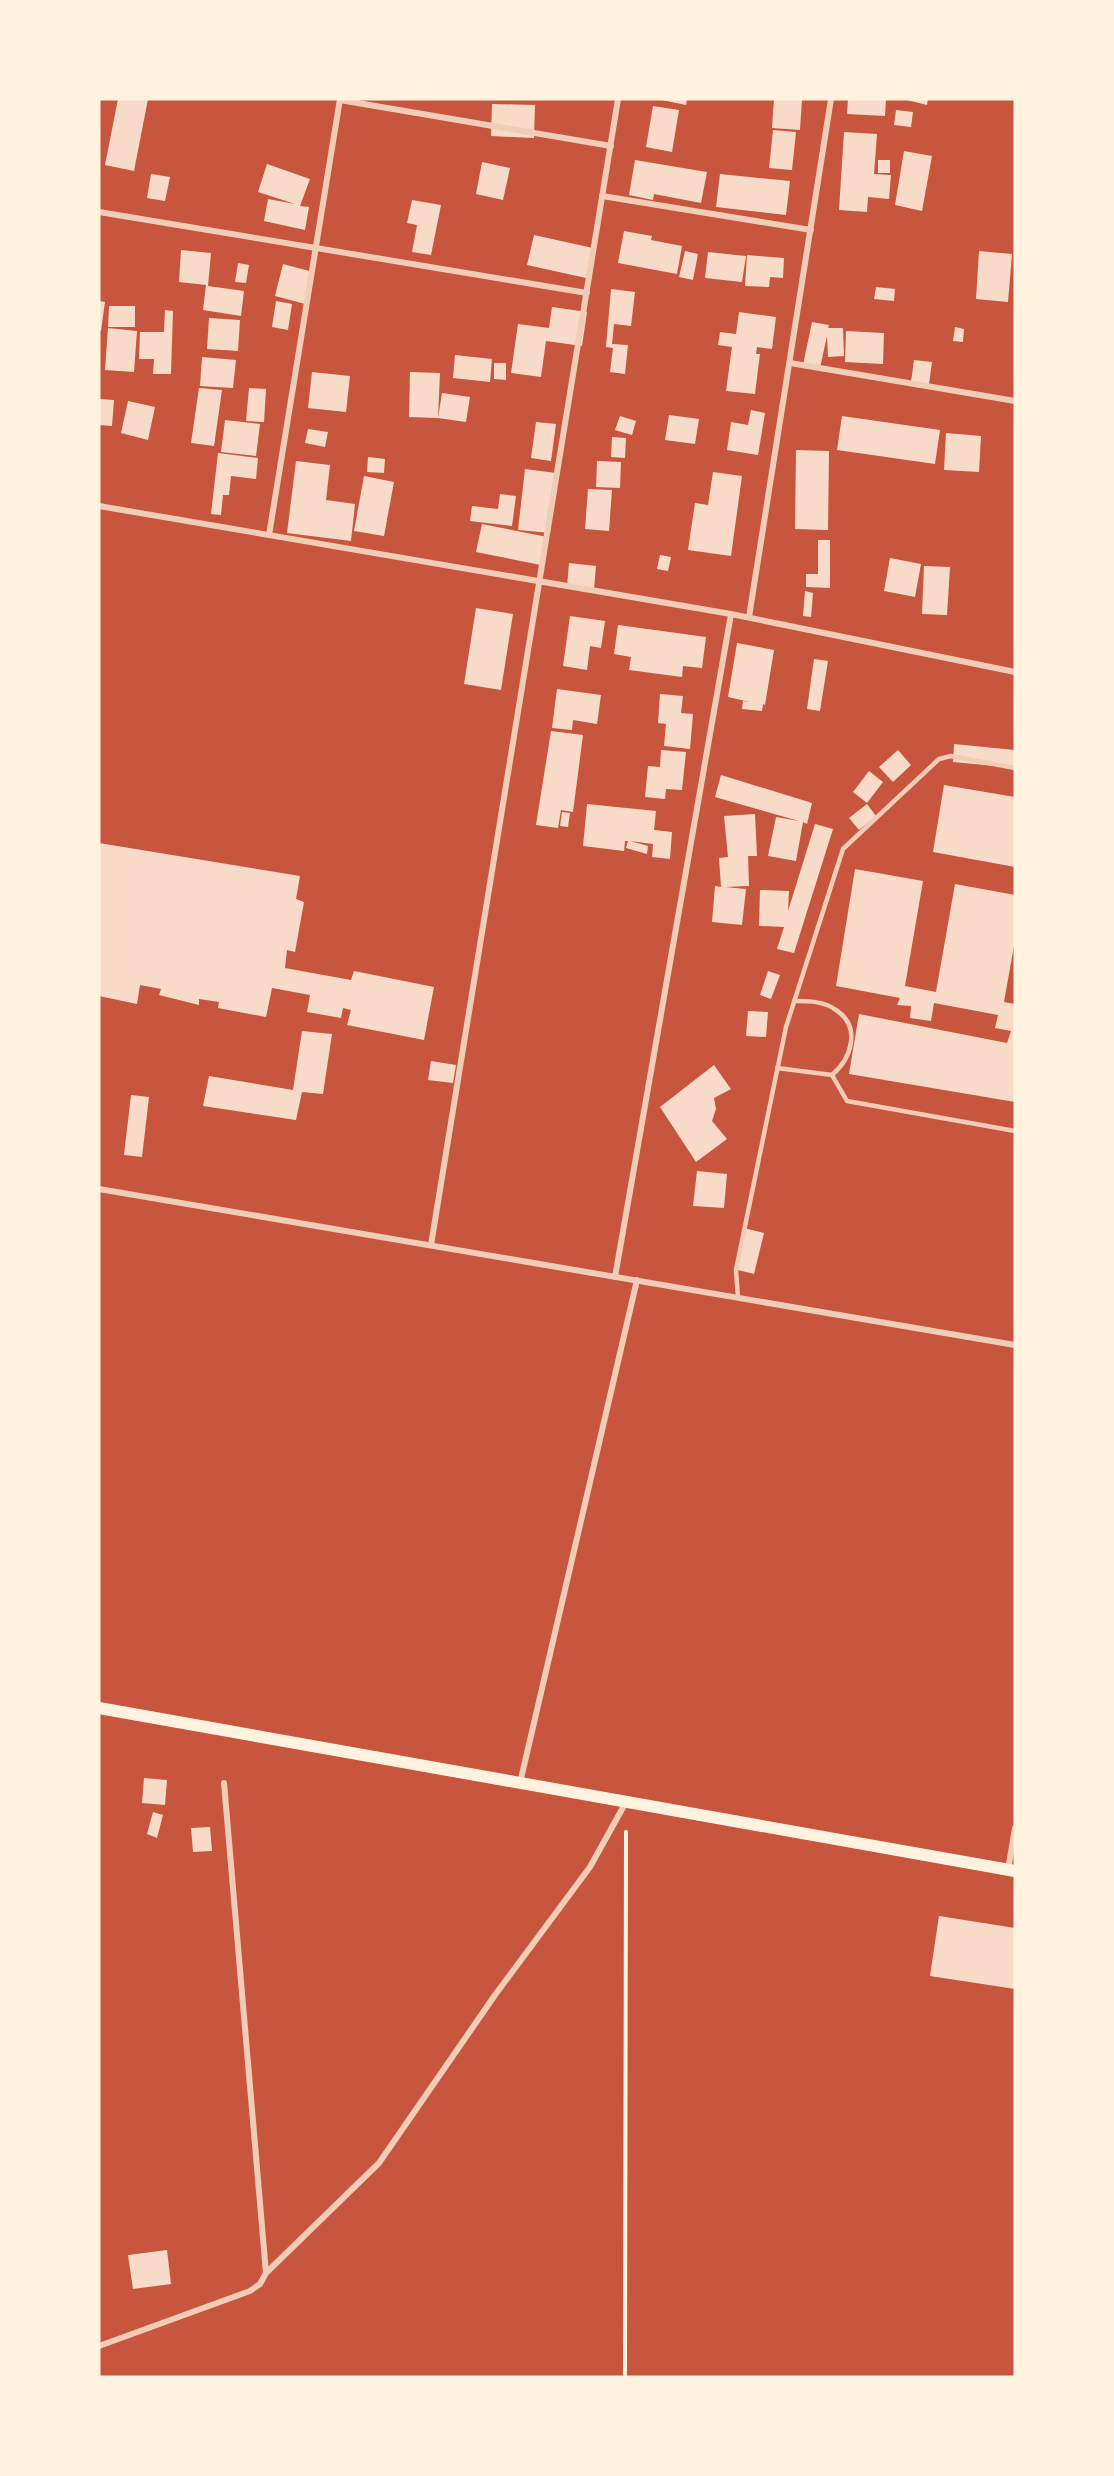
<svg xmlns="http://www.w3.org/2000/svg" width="1114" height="2476" viewBox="0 0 1114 2476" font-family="'Asap Condensed',sans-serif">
<rect width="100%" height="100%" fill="#c8553d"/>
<g fill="#f7dbc8">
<polygon points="118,99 148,99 134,171 105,165"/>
<polygon points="657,99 687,99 686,105"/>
<polygon points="774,99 802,99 800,130 772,128"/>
<polygon points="848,99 886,99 885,116 847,114"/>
<polygon points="903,99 928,99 927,105"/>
<polygon points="492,104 535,105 534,138 491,136"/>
<polygon points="653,106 679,110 672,152 646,147"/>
<polygon points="896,110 913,112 911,127 894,125"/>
<polygon points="773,130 796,132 792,170 769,168"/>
<polygon points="844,132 877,134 874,174 891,175 889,199 868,197 867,212 839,210"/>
<polygon points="904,151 932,156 922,211 895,205"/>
<polygon points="635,160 707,172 701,203 654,194 653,200 629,195"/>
<rect x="878" y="160" width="12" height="13"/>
<polygon points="482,162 510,168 503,200 476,194"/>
<polygon points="267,164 310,179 300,206 309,207 305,230 264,221 268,199 295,204 258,192"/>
<polygon points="151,174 170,177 165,201 147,198"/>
<polygon points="720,174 790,181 786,215 716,207"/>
<polygon points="412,200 441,205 431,255 412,252 417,225 407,223"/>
<polygon points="624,231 652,236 651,240 682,246 677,274 618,263"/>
<polygon points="534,235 593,248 586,278 527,265"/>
<polygon points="181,250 211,253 208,286 244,291 241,316 203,310 206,285 179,282"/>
<polygon points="685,251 698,254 693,280 679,277"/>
<polygon points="979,251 1012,254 1008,302 976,299"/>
<polygon points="708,252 746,256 742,282 705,278"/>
<polygon points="747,255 784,258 783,278 770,277 769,287 745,286"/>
<polygon points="238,263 249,265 246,283 235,282"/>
<polygon points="283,264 313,272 305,304 275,296"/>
<polygon points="876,287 895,289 894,301 874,299"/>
<polygon points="611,289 635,292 631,326 614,324 612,344 628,345 625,374 610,372 613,348 606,347"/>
<polygon points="99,301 105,302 101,331 99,330"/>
<polygon points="276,301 292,304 288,330 272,327"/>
<polygon points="109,306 135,306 135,327 108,327"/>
<polygon points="552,307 587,312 582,346 546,341 541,377 511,373 518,324 549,328"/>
<polygon points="165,310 173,311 171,374 153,374 154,359 139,359 140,332 164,332"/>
<polygon points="739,312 776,317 772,349 757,347 756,354 760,354 755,394 726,391 732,347 718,345 720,332 736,334"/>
<polygon points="209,318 240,320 238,351 207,349"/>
<polygon points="812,322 829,325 828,328 843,328 844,356 828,357 827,336 820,368 803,365"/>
<polygon points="955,327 964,329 963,342 953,341"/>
<polygon points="108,328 137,331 134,372 105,370"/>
<polygon points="846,331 884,333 883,364 845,362"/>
<polygon points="455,355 492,359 490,382 453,378"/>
<polygon points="202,357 236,360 233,388 200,386"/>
<polygon points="914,360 932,362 929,384 911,382"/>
<polygon points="494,363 506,363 506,380 494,379"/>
<polygon points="312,372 350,376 346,412 308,408"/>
<polygon points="410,372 440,373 438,418 409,417"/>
<polygon points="199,388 222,390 214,446 191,443"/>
<polygon points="249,388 266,389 264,422 246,421"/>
<polygon points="442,393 470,397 466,422 438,418"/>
<polygon points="99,399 114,400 112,426 99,425"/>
<polygon points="128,401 155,407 148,440 121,433"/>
<polygon points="751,410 765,413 758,455 727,450 731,422 748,425"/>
<polygon points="669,415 699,419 695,444 665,440"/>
<polygon points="620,416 636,421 632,435 615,430"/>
<polygon points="842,416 940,430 935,464 837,450"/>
<polygon points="225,420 260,424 256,456 221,452"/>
<polygon points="536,422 556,424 551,461 531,458"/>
<polygon points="308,429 328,432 325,447 305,443"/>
<polygon points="946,433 981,436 979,472 944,470"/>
<polygon points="612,437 626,438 625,458 611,457"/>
<polygon points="796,450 829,451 828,530 795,529"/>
<polygon points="218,453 258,458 256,479 231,476 229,495 223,495 221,515 211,514"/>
<polygon points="368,457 385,459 384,473 367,472"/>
<polygon points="296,461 330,465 326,500 355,504 351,541 287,533"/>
<polygon points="597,461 621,462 620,488 596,487"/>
<polygon points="525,469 556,473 550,533 518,530"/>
<polygon points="713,472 742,476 731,556 688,550 695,503 708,505"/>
<polygon points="364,476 394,482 384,536 354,531"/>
<polygon points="588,489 612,490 609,531 585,529"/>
<polygon points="500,494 516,496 512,526 470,521 472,506 498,509"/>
<polygon points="482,524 547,537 541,565 476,552"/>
<polygon points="818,540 830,540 830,588 806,587 806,574 818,574"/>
<polygon points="660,555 671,557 668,571 657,569"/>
<polygon points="890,558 921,564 915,597 884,591"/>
<polygon points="569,563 596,566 594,589 567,587"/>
<polygon points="924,566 950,567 947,615 922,614"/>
<polygon points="805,591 813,593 811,617 803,616"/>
<polygon points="476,608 513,614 501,690 464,684"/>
<polygon points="570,616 605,621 601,648 590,646 587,670 563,666"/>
<polygon points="618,625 706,637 702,668 683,666 682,677 629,670 631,657 614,654"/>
<polygon points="737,643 774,650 765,705 763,704 762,711 742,709 743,701 750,702 728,697"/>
<polygon points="814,659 828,661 820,711 807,709"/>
<polygon points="557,689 601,695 597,724 573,720 572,730 552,728"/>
<polygon points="660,694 683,696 681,713 693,714 690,749 664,746 666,724 658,723"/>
<polygon points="551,731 583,735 573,812 561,810 558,828 536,825"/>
<polygon points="954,744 1015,750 1015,768 953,762"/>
<polygon points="661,750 686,752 682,790 666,789 665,799 645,797 648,766 660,767"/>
<polygon points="898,750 911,765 893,782 879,767"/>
<polygon points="869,771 883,782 867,803 853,792"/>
<polygon points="721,775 812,803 807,824 803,822 796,861 768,856 776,817 799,821 715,797"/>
<polygon points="944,785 1015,797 1015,867 933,852"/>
<polygon points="587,804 656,811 654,830 672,832 670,859 652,857 653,844 630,841 648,846 647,854 626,848 628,841 625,841 624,851 583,846"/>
<polygon points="867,804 876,816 859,830 849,818"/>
<polygon points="562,812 570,813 568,827 560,826"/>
<polygon points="755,814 757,856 748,856 749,886 725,887 746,889 742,925 712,922 715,886 721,887 719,858 728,857 724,816"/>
<polygon points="815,824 833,829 794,953 777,949 784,927 759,926 760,890 789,891 788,911"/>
<polygon points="99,843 300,876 296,899 304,902 295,952 287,950 285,968 351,980 354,971 434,987 424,1040 347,1025 351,1010 343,1008 341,1018 307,1012 310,995 272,988 266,1017 218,1008 219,1002 199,999 199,1005 159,995 161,989 140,985 137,1004 99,996"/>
<polygon points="855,869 923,881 905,986 936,992 955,884 1015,895 1015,940 1004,1002 1015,1004 1015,1102 849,1074 859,1014 1007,1043 1011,1031 995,1028 998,1015 934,1003 931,1021 910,1018 911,1006 897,1005 900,998 836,986"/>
<polygon points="768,971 780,975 771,999 760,995"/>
<polygon points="748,1011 768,1012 766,1037 746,1036"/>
<polygon points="302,1031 332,1034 323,1094 302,1092 296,1120 203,1106 209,1076 293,1090"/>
<polygon points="431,1061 456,1065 453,1083 428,1080"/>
<polygon points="714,1065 731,1089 714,1098 716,1109 712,1121 727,1139 696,1162 660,1107"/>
<polygon points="131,1095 149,1097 142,1157 124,1155"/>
<polygon points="697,1171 727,1174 724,1208 693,1206"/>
<polygon points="744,1228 764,1233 754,1274 734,1269"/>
<polygon points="144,1778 167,1780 165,1805 142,1803"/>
<polygon points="153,1812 163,1815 157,1838 147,1834"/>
<polygon points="210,1827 212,1851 193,1852 191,1828"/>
<polygon points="939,1916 1015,1928 1015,1989 930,1976"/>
<polygon points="167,2250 171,2284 133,2289 128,2255"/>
</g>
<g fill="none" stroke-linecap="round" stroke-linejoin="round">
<polyline stroke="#fff3e0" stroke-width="4" points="625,2377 626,1832"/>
<g stroke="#f1ccb7" stroke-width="4.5">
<path d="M777,1068L832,1075C851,1059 862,1027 836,1010C824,1001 808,1001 794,1001"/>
<polyline points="832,1075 847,1101 1015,1131"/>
<polyline points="738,1298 736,1270 786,1027 843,849 939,759 951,756 1015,768"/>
</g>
<g stroke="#f1ccb7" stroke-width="6">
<polyline points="340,100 611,146"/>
<polyline points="602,196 811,230"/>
<polyline points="99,212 587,293"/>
<polyline points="790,363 1015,401"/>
<polyline points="99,506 731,614 1015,672"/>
<polyline points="269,535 340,99"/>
<polyline points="749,617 831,99"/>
<polyline points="99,1189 1015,1345"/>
<polyline points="431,1245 618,99"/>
<polyline points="615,1277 731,614"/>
<polyline points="520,1783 637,1280"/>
<polyline points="1008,1870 1015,1828"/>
<polyline points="266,2273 379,2163 495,1995 590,1867 626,1802"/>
<polyline points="99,2346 250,2291 260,2284 266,2273 224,1783"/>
</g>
<polyline stroke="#fff3e0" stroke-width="12" points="99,1708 1015,1871"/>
</g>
<rect width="1114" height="2476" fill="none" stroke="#fff3e0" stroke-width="201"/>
</svg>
